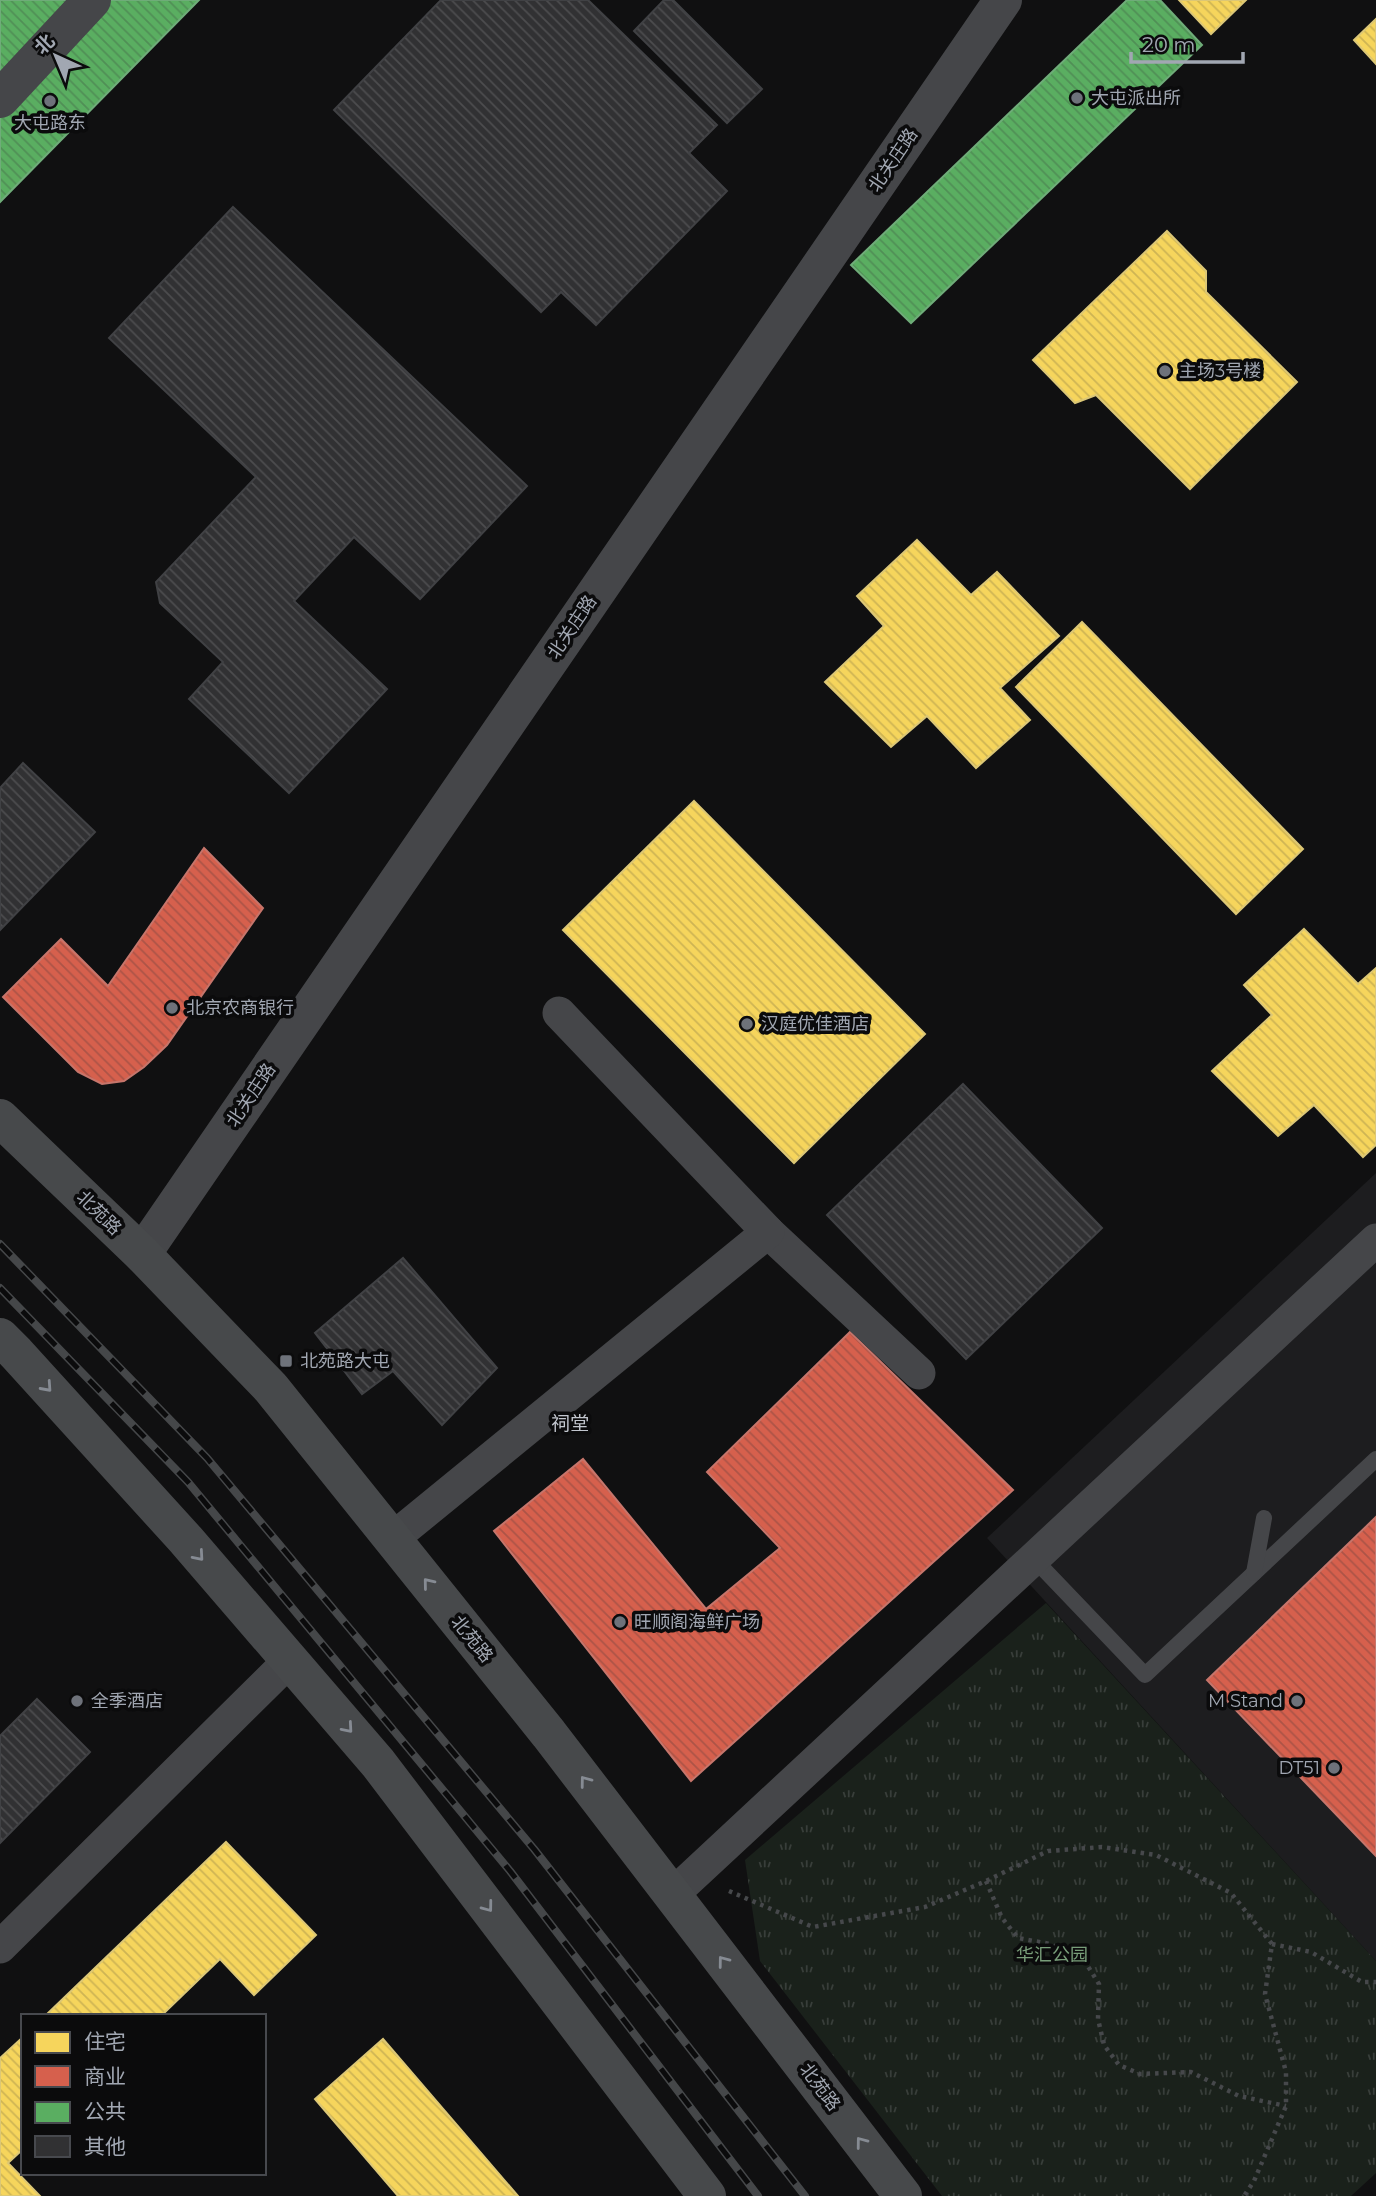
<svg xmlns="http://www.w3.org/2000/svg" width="1376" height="2196" viewBox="0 0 1376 2196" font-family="Montserrat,'Noto Sans SC',sans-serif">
<defs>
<pattern id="park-tufts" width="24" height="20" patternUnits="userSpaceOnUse" patternTransform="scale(1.75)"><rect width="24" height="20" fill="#1a211b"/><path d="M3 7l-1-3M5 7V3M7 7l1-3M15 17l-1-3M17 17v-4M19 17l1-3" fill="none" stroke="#383e3a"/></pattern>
<pattern id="homes-back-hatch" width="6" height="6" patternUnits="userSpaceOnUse" patternTransform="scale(1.75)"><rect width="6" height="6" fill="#f6d55c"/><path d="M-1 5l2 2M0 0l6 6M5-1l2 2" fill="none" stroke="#ceb454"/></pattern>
<pattern id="shops-back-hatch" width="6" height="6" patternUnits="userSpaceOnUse" patternTransform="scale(1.75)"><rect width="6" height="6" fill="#d6604d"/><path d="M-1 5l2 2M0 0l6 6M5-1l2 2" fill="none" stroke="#ac5447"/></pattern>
<pattern id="public-back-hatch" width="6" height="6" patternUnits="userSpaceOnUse" patternTransform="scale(1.75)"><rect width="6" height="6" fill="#5aae61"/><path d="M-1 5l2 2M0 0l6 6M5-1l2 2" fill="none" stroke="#508f56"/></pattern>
<pattern id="building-back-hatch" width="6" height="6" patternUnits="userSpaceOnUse" patternTransform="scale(1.75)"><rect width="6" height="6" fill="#313133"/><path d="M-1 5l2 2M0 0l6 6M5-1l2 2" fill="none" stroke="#4c4c4e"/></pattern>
</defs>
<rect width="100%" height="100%" fill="#101011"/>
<polygon fill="#1d1d1f" points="1376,1173 1376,1961 987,1538"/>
<polygon fill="url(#park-tufts)" points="1046,1603 1376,1961 1376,2173 1351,2196 942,2196 760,1961 745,1860"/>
<g fill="url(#homes-back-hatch)" stroke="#dcc776" stroke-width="2">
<polygon points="1179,0 1246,0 1211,34"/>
<polygon points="1376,19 1376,64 1354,40"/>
<polygon points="1167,231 1206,271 1206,292 1297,382 1190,489 1096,395 1075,403 1033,360"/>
<polygon points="917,540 971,595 997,572 1059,636 1000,688 1030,720 976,768 927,716 891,747 825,682 884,626 857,596"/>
<polygon points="1082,622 1303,849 1236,914 1016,687"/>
<polygon points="694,801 925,1034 794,1163 563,930"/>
<polygon points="1304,929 1358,984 1376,968 1376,1145 1363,1157 1314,1105 1278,1136 1212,1071 1272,1015 1244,985"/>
<polygon points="226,1842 316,1935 254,1995 220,1959 161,2016 45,2016"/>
<polygon points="23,2037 23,2149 8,2163 40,2196 0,2196 0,2058"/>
<polygon points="383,2039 518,2196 398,2196 315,2099"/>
</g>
<g fill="url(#shops-back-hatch)" stroke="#c6756b" stroke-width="2">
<polygon points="204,848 263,908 167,1045 144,1067 124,1081 102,1084 78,1072 3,997 61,939 108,986"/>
<polygon points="850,1332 1013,1490 691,1781 494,1531 583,1459 706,1609 780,1548 707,1472"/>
<polygon points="1376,1517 1376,1856 1207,1680"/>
</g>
<g fill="url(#public-back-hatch)" stroke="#6fac79" stroke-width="2">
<polygon points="0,0 199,0 0,202"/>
<polygon points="1127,0 1160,0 1202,45 911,323 851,265"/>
</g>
<g fill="url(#building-back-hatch)" stroke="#404144" stroke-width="2">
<polygon points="441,0 588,0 717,125 689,153 727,191 596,325 561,292 541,312 334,110"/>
<polygon points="664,0 673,0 762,89 727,123 634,31"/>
<polygon points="233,207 527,486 420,599 354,537 294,601 387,689 289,793 189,699 223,662 160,603 156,582 256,477 109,338"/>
<polygon points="23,763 95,832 0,930 0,788"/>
<polygon points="963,1084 1102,1228 966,1359 827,1215"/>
<polygon points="403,1258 497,1368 442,1425 393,1371 362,1394 315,1333"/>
<polygon points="37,1699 90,1752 0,1843 0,1736"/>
</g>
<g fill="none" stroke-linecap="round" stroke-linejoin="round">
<g stroke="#46484b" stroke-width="4.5" stroke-dasharray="3.5 5" stroke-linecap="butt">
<polyline points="986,1881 1002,1918 1018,1938 1050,1944 1084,1960 1099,1984 1098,2019 1104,2045 1119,2065 1140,2074 1191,2072 1239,2096 1286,2106"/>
<polyline points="729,1891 813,1927 925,1907 986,1881 1048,1851 1102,1847 1156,1855 1231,1893 1272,1944 1265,1994 1286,2072 1286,2106 1254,2181 1244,2196"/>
<polyline points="1272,1944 1311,1952 1362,1982 1376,1982"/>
</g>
<g stroke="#454649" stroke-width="16">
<polyline points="1034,1559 1145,1675 1376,1459"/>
<polyline points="1254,1573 1264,1518"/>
</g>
<g stroke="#454649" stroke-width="33">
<polyline points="768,1232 919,1373"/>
<polyline points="392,1539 768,1232 559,1013"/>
<polyline points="672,1895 1376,1240"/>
<polyline points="0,1947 290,1660"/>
</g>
<g stroke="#454649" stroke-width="38">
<polyline points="0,99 92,0"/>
<polyline points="142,1254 1003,0"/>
</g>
<g stroke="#47494b" stroke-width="38">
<polyline points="0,1118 142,1254 271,1388 549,1734 903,2196"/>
<polyline points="0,1337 16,1353 186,1540 378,1763 707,2196"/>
</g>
<g stroke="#454749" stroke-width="8">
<g id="rail">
<polyline points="0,1244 207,1458 534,1849 805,2196"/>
<polyline points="0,1288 188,1482 510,1871 758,2196"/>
</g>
</g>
<use href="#rail" stroke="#0b0b0c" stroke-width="5" stroke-dasharray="16" stroke-linecap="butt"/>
</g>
<defs><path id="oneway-chevron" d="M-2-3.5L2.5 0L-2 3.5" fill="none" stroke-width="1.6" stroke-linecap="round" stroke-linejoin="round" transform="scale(1.75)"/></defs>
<g stroke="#868b93">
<use href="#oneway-chevron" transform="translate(47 1387) rotate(48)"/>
<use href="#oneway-chevron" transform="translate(199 1556) rotate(49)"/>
<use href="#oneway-chevron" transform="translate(428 1583) rotate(-129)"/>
<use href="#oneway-chevron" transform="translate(348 1728) rotate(49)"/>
<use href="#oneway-chevron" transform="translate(585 1781) rotate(-127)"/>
<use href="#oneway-chevron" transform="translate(488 1907) rotate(53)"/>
<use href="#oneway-chevron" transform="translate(723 1961) rotate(-127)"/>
<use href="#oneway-chevron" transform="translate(861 2142) rotate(-127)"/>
</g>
<g fill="#6e727a" stroke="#0b0b0c" stroke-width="2.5">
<circle cx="1077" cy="98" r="7"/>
<circle cx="50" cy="101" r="7"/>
<circle cx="1165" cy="371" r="7"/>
<circle cx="172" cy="1008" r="7"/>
<circle cx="747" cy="1024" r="7"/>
<rect x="279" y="1354" width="14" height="14" rx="3.5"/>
<circle cx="620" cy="1622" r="7"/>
<circle cx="77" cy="1701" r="7"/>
<circle cx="1297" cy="1701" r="7"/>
<circle cx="1334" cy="1768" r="7"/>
</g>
<g text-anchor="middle" stroke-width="7" stroke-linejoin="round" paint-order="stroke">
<g font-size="18" fill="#a1a7b2" stroke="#0b0b0c" text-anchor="start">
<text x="1091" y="104">大屯派出所</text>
<text x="50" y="129" text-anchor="middle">大屯路东</text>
<text x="1179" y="377">主场3号楼</text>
<text x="186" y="1014">北京农商银行</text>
<text x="761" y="1030">汉庭优佳酒店</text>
<text x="300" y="1367">北苑路大屯</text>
<text x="634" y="1628">旺顺阁海鲜广场</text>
<text x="91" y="1707">全季酒店</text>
<text x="1283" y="1707" text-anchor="end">M Stand</text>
<text x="1320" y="1774" text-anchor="end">DT51</text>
</g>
<g font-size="18" fill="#a1a7b2" stroke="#0b0b0c">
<text transform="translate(893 160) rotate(-56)" y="6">北关庄路</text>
<text transform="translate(572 627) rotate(-56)" y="6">北关庄路</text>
<text transform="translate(251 1095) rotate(-56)" y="6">北关庄路</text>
<text transform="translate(99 1213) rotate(44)" y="6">北苑路</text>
<text transform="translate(472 1639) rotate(51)" y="6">北苑路</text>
<text transform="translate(820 2087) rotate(53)" y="6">北苑路</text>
</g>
<g font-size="18" fill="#789d79" stroke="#0b0b0c">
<text x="1052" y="1961">华汇公园</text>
</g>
<g font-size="19" fill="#c2c6ce" stroke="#0b0b0c">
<text x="570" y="1430">祠堂</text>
</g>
</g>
<rect x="21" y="2014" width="245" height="161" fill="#0b0b0c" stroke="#47494e" stroke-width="2"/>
<rect x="35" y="2032" width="35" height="21" fill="#f6d55c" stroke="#47494e" stroke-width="2"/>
<text x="84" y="2049" font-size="21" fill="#a1a7b2">住宅</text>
<rect x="35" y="2066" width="35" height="21" fill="#d6604d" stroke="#47494e" stroke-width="2"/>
<text x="84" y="2084" font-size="21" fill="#a1a7b2">商业</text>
<rect x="35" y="2102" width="35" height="21" fill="#5aae61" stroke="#47494e" stroke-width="2"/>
<text x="84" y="2119" font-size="21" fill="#a1a7b2">公共</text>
<rect x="35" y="2136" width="35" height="21" fill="#313133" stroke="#47494e" stroke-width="2"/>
<text x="84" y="2154" font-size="21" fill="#a1a7b2">其他</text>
<g transform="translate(56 56) rotate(316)" stroke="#0b0b0c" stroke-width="5" paint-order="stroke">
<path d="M0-5L12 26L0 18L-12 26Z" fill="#a1a7b2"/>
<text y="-10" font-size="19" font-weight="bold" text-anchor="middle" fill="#a1a7b2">北</text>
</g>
<path d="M1131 52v10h112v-10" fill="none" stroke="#a1a7b2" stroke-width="3.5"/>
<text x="1142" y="52" font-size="21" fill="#a1a7b2" stroke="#0b0b0c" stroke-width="5" paint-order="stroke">20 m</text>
</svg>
